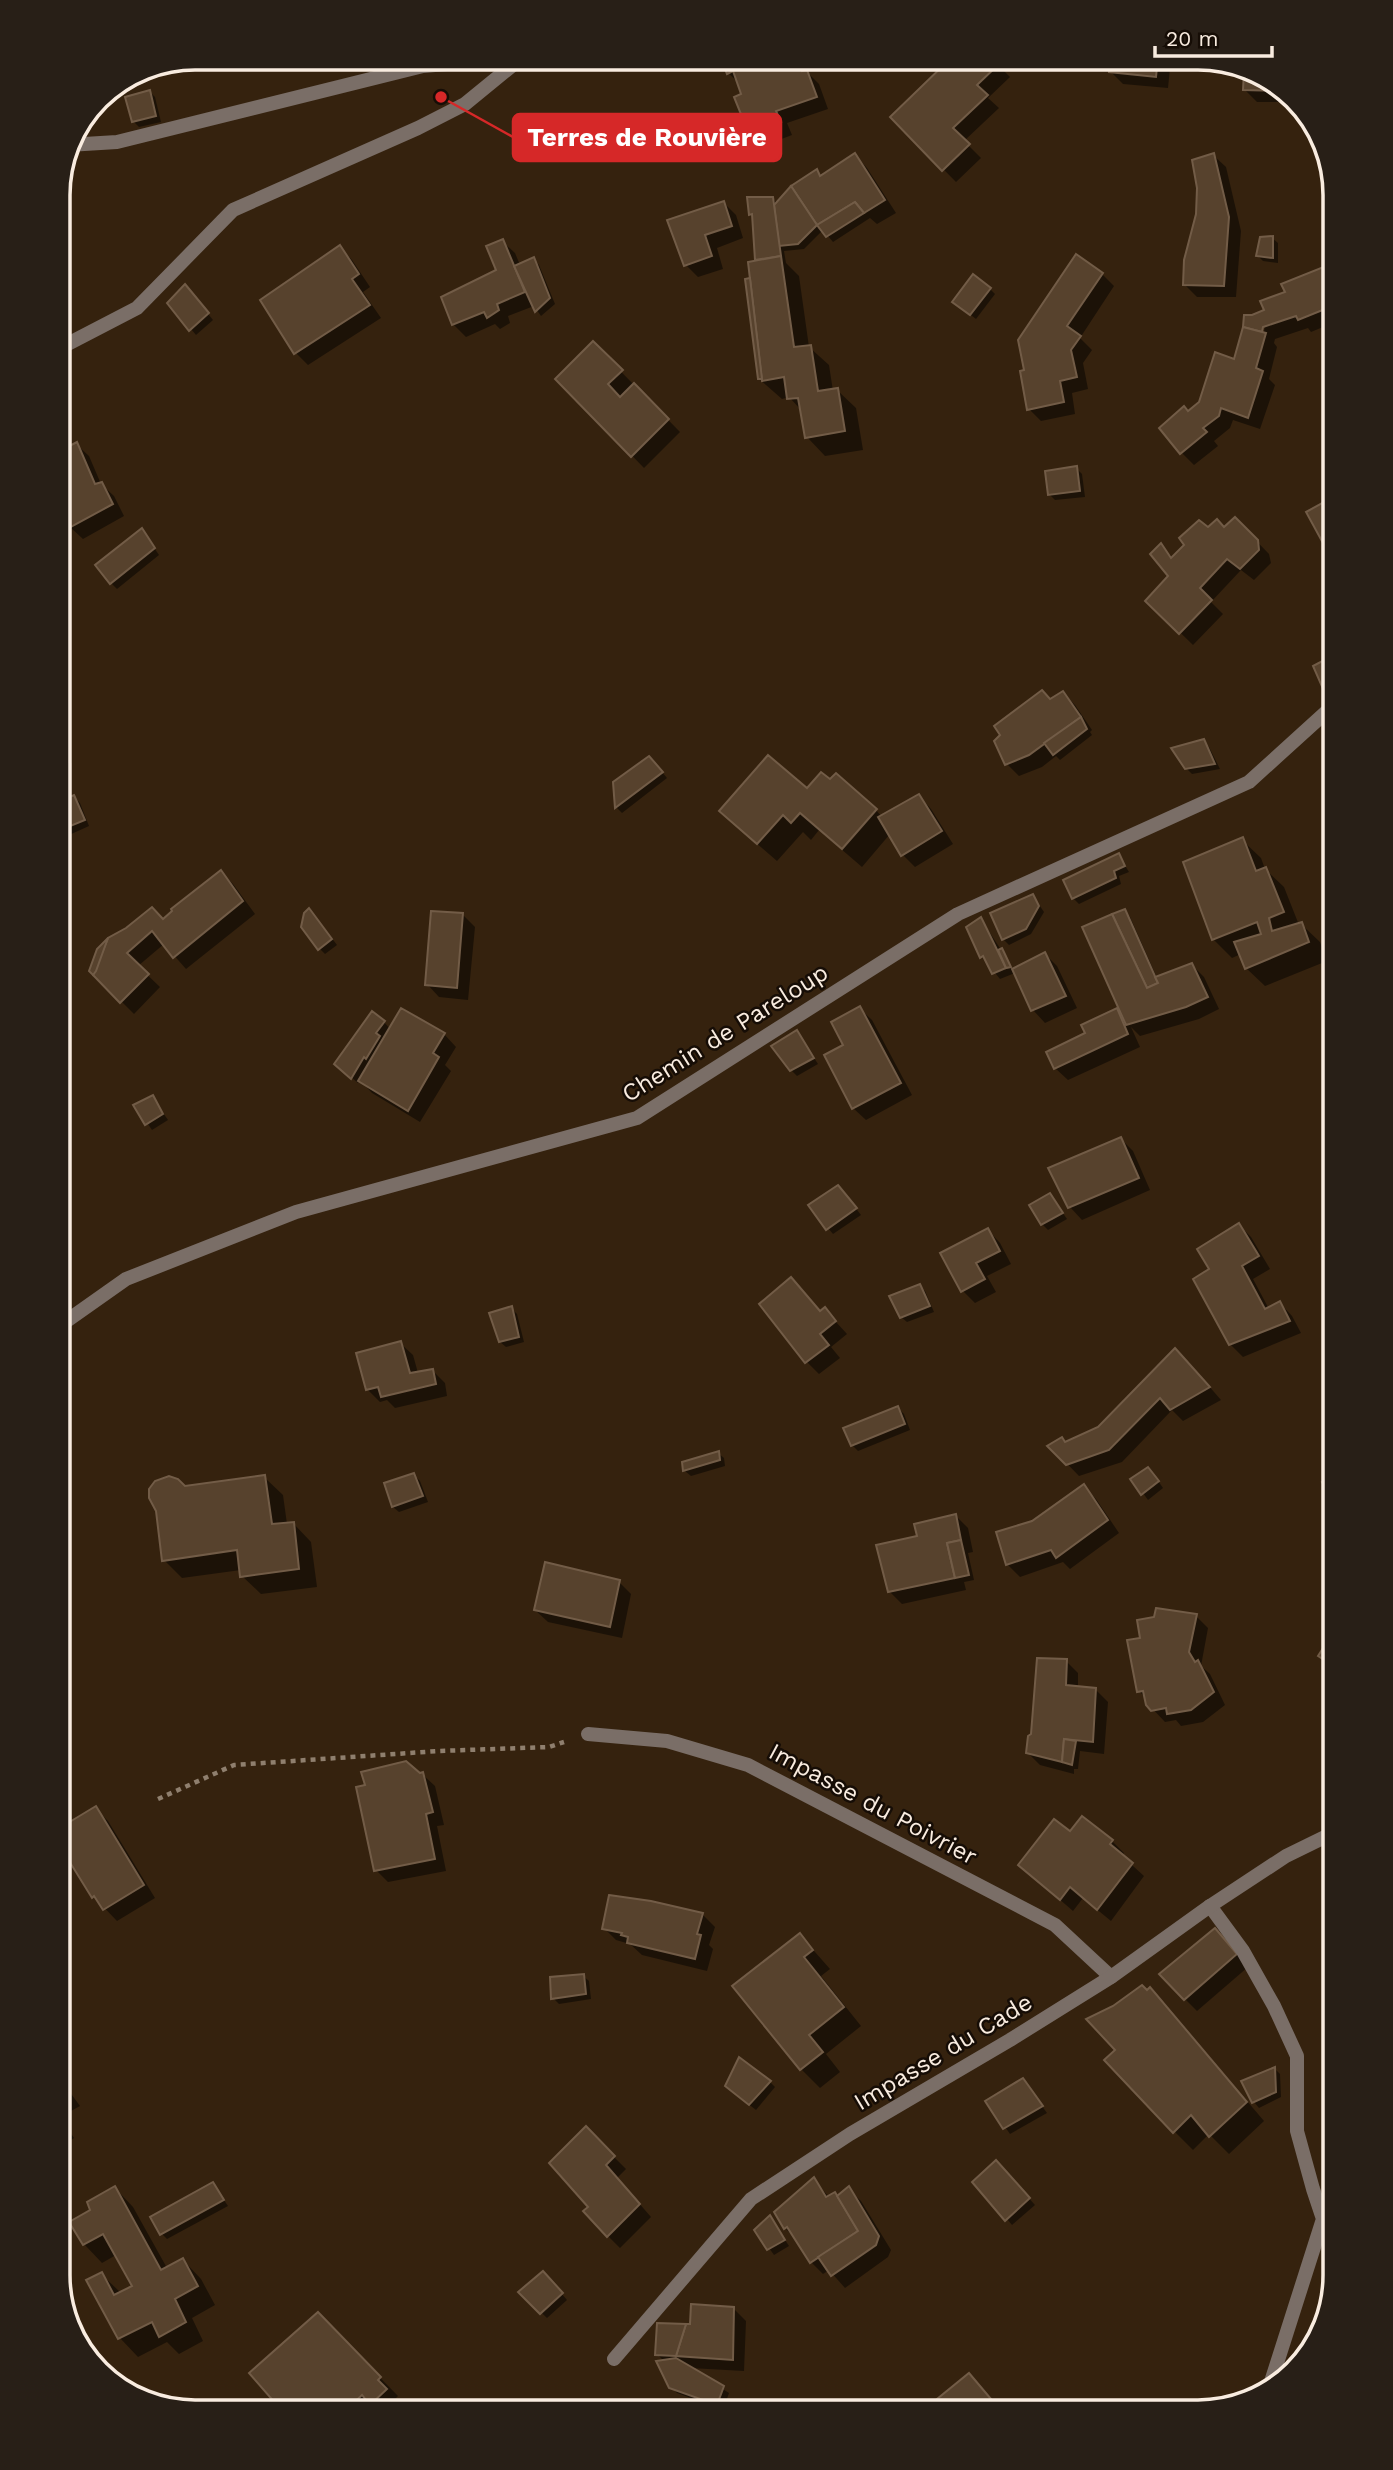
<svg xmlns="http://www.w3.org/2000/svg" width="1393" height="2470" viewBox="0 0 1393 2470" font-family="'Work Sans',sans-serif">
<rect width="100%" height="100%" fill="#35220e"/>
<g fill="#0007" fill-rule="evenodd">
<polygon points="400,58 432,58 435,67 413,71"/>
<polygon points="723,58 810,58 802,61 808,73 819,84 828,109 787,123 792,135 763,146 750,133 743,96 739,83 728,73"/>
<polygon points="954,58 991,58 1010,77 988,98 999,108 964,141 981,158 956,182 892,117"/>
<polygon points="1112,58 1171,58 1168,88 1123,84 1110,71"/>
<polygon points="1246,71 1274,81 1292,102 1257,102 1245,90"/>
<polygon points="150,92 155,97 161,122 139,127 133,121"/>
<polygon points="855,155 867,168 896,213 877,224 870,218 833,242 823,230 804,249 784,251 786,263 799,276 809,347 829,365 833,391 837,390 856,408 863,450 825,456 807,437 802,411 789,397 782,399 759,379 749,280 759,262 757,259 754,218 750,215 772,198 778,204 817,171 822,176"/>
<polygon points="1213,155 1226,167 1241,231 1236,297 1197,297 1185,285 1197,214"/>
<polygon points="724,203 736,215 743,238 717,248 723,269 698,277 686,265"/>
<polygon points="1272,238 1278,243 1278,263 1263,261 1258,256"/>
<polygon points="502,241 515,253 520,265 533,259 539,265 555,304 541,316 534,306 508,316 510,323 500,329 495,324 466,337 453,324 498,271"/>
<polygon points="340,247 352,260 370,287 363,292 381,318 308,365 296,353 262,301"/>
<path d="M1330,266L1335,271V322L1311,332L1308,328L1275,339L1274,343L1277,347L1269,379L1275,385L1260,429L1233,420L1230,428L1214,441L1218,446L1194,465L1181,452L1188,413L1200,403L1235,361L1245,317H1252L1266,311L1287,293ZM1261,327H1265L1262,341Z"/>
<polygon points="1102,274 1114,286 1080,338 1092,350 1083,363 1088,389 1072,393 1075,414 1041,421 1029,409 1026,371"/>
<polygon points="990,289 995,294 976,319 954,302"/>
<polygon points="191,293 213,320 196,335 169,303"/>
<polygon points="593,343 680,432 644,468 558,379"/>
<polygon points="76,444 89,456 101,484 114,496 124,516 83,539 70,527 58,503 58,454"/>
<polygon points="1076,468 1082,474 1085,497 1055,500 1050,495"/>
<polygon points="1235,519 1269,554 1271,563 1254,580 1241,570 1211,602 1223,614 1193,645 1148,601 1170,576 1161,546 1173,558 1208,529 1225,529"/>
<polygon points="142,530 159,555 117,589 111,583"/>
<polygon points="1332,659 1335,662 1335,690 1330,696 1325,690 1315,667"/>
<polygon points="1063,693 1075,705 1092,730 1090,732 1092,735 1060,760 1056,756 1042,767 1019,776 1007,764 1050,701"/>
<polygon points="1203,741 1209,747 1220,769 1192,774 1186,768"/>
<polygon points="655,764 667,778 622,813 616,807 615,783"/>
<polygon points="807,790 876,810 882,817 919,796 931,809 953,844 915,867 903,855 890,834 862,867 819,830 811,840 803,832 777,861 740,829"/>
<polygon points="74,797 80,803 89,826 58,840 58,805"/>
<polygon points="1242,840 1261,858 1265,869 1284,887 1299,925 1301,924 1320,942 1327,961 1265,986 1246,968 1241,954 1232,958 1214,940 1185,863"/>
<polygon points="1119,856 1129,872 1119,876 1121,884 1079,904 1073,898"/>
<polygon points="221,872 233,884 255,914 186,969 164,944 138,966 160,987 134,1014 91,971 163,921"/>
<polygon points="1033,896 1044,912 1031,934 1009,945 1003,939"/>
<polygon points="1125,911 1130,917 1157,978 1192,965 1204,977 1219,1009 1199,1019 1140,1036 1131,1027 1140,1047 1068,1080 1055,1068 1088,1034 1116,1010 1125,1019"/>
<polygon points="462,914 475,927 468,1000 439,997 427,984"/>
<polygon points="315,916 337,945 325,954 319,948"/>
<polygon points="981,919 1014,970 1045,954 1057,966 1077,1008 1045,1023 1033,1010 1015,973 1000,979 982,957 968,927"/>
<polygon points="859,1008 872,1020 912,1095 866,1120 853,1108 845,1045"/>
<polygon points="402,1010 444,1034 456,1047 445,1065 451,1071 420,1122 372,1093 360,1080 358,1083 336,1064 384,1022 390,1029"/>
<polygon points="797,1032 818,1064 797,1076 791,1070"/>
<polygon points="152,1097 168,1120 152,1130 135,1105"/>
<polygon points="1121,1139 1133,1151 1150,1190 1082,1220 1070,1207 1051,1169"/>
<polygon points="844,1193 861,1215 833,1234 828,1228"/>
<polygon points="1050,1195 1067,1219 1048,1230 1042,1224"/>
<polygon points="1239,1225 1251,1237 1270,1269 1253,1279 1269,1309 1280,1303 1292,1316 1301,1333 1243,1357 1230,1344 1212,1270"/>
<polygon points="988,1230 1000,1243 1011,1264 987,1276 996,1292 975,1303 963,1291"/>
<polygon points="791,1279 821,1313 825,1310 847,1334 831,1347 840,1358 819,1374 807,1362"/>
<polygon points="919,1286 925,1291 934,1312 907,1322 901,1317"/>
<polygon points="511,1308 517,1314 524,1342 506,1347 500,1342"/>
<polygon points="400,1343 413,1355 418,1373 432,1370 445,1383 447,1396 395,1408 387,1400 380,1402 368,1390"/>
<polygon points="1188,1362 1221,1400 1183,1421 1172,1410 1122,1462 1079,1476 1050,1446 1062,1439 1066,1443 1099,1429"/>
<polygon points="898,1408 904,1414 910,1430 858,1451 852,1445"/>
<polygon points="718,1453 724,1458 725,1466 691,1476 685,1471 684,1463"/>
<polygon points="414,1475 420,1481 428,1502 399,1512 393,1507 386,1484"/>
<polygon points="1154,1475 1163,1488 1148,1500 1133,1479"/>
<polygon points="264,1477 283,1495 287,1524 293,1523 311,1542 317,1587 261,1594 242,1576 241,1570 182,1578 164,1560 157,1510 152,1503 151,1489 185,1488"/>
<polygon points="1084,1487 1096,1499 1119,1533 1070,1569 1063,1562 1020,1577 1007,1564 1033,1523"/>
<polygon points="956,1516 968,1528 973,1552 968,1553 974,1580 964,1582 966,1590 902,1604 889,1591 920,1537"/>
<polygon points="619,1582 631,1594 622,1638 548,1622 535,1610"/>
<polygon points="1196,1616 1208,1628 1201,1666 1210,1674 1225,1705 1203,1722 1181,1726 1176,1720 1165,1722 1148,1704 1146,1698 1139,1691"/>
<polygon points="1066,1661 1078,1673 1078,1688 1095,1689 1108,1702 1104,1754 1080,1751 1078,1769 1074,1769 1074,1774 1040,1765 1028,1753 1033,1735"/>
<polygon points="419,1774 422,1774 435,1786 444,1825 437,1826 446,1871 388,1882 376,1870"/>
<polygon points="96,1809 108,1821 155,1898 117,1921 94,1897 58,1840 58,1831"/>
<polygon points="1082,1818 1112,1841 1124,1853 1122,1856 1144,1876 1111,1921 1083,1898 1073,1911 1020,1865 1070,1834"/>
<polygon points="702,1914 715,1927 709,1945 713,1949 707,1971 642,1955 630,1944 616,1940 604,1928"/>
<polygon points="1215,1930 1248,1967 1197,2011 1185,1999"/>
<polygon points="800,1935 830,1969 821,1976 861,2026 826,2054 840,2072 820,2088 801,2069 735,1986"/>
<polygon points="583,1976 589,1981 591,1999 559,2004 553,1998"/>
<polygon points="1150,1990 1168,2008 1264,2121 1229,2154 1209,2134 1193,2150 1174,2131 1117,2050"/>
<polygon points="1275,2069 1280,2074 1281,2097 1259,2108 1254,2102"/>
<polygon points="58,2076 80,2106 60,2117 74,2138 58,2149"/>
<polygon points="1023,2080 1047,2113 1010,2134 987,2101"/>
<polygon points="770,2082 775,2087 756,2110 733,2092"/>
<polygon points="586,2129 626,2169 617,2178 651,2217 620,2248 608,2236 591,2207"/>
<polygon points="996,2162 1035,2205 1012,2225 1007,2219"/>
<polygon points="813,2179 829,2197 838,2198 848,2189 861,2201 891,2250 888,2257 845,2288 829,2270 823,2274 811,2262 798,2241 785,2228"/>
<polygon points="213,2184 228,2206 167,2239 162,2234"/>
<polygon points="115,2188 133,2207 167,2268 183,2260 201,2279 215,2305 192,2318 203,2341 179,2354 167,2342 138,2357 120,2338 101,2274 120,2292 134,2287 116,2255 102,2263 84,2244 93,2211"/>
<polygon points="770,2217 789,2246 774,2255 756,2230"/>
<polygon points="549,2279 567,2300 547,2318 520,2292"/>
<polygon points="734,2309 746,2321 744,2371 690,2368 729,2393 723,2410 677,2393 671,2387 658,2361 663,2360 657,2354"/>
<polygon points="336,2333 398,2396 395,2399 404,2408 400,2412 285,2412 251,2373"/>
</g>
<g fill="#57422d" stroke="#725c47" stroke-width="2">
<polygon points="721,58 796,58 802,71 807,70 817,97 776,111 781,122 749,134 734,97 741,94 733,71 727,74"/>
<polygon points="951,58 993,58 999,64 977,85 988,95 953,128 970,144 942,171 890,117"/>
<polygon points="1110,58 1158,58 1156,77 1109,72"/>
<polygon points="1244,71 1274,81 1282,91 1243,90"/>
<polygon points="150,90 156,116 132,122 125,97"/>
<polygon points="855,153 885,200 864,213 855,202 817,225 791,186 817,169 820,176"/>
<polygon points="1214,153 1229,217 1224,286 1183,285 1184,260 1196,214 1197,188 1192,160"/>
<polygon points="791,186 817,225 798,244 779,246 774,205"/>
<polygon points="747,197 773,197 781,256 755,260 752,214 749,215"/>
<polygon points="724,201 732,226 705,235 712,256 684,266 667,220"/>
<polygon points="855,202 864,213 826,237 817,225"/>
<polygon points="1273,236 1273,258 1256,256 1260,237"/>
<polygon points="503,239 525,292 497,304 499,310 487,318 484,312 452,325 441,297 496,270 486,246"/>
<polygon points="340,245 359,274 352,279 370,305 294,354 260,300"/>
<polygon points="1076,254 1103,273 1067,326 1081,336 1071,350 1077,377 1060,381 1064,402 1027,410 1020,371 1024,370 1018,340"/>
<polygon points="781,256 794,347 811,345 818,391 838,388 845,431 805,438 798,398 787,399 784,377 762,381 748,262"/>
<polygon points="534,257 550,298 535,312 514,266"/>
<polygon points="1331,264 1335,275 1335,305 1298,320 1296,316 1263,327 1262,332 1243,327 1244,315 1252,315 1264,310 1260,301 1285,292 1281,284"/>
<polygon points="973,274 991,288 970,315 952,302"/>
<polygon points="750,278 762,379 758,379 745,279"/>
<polygon points="185,284 209,313 189,331 167,303"/>
<polygon points="1243,327 1266,333 1256,368 1263,371 1248,418 1221,408 1219,416 1203,428 1207,432 1180,454 1159,428 1184,406 1188,411 1199,402 1215,352 1234,359"/>
<polygon points="593,341 623,370 608,384 620,397 634,383 669,419 631,457 555,379"/>
<polygon points="77,442 95,484 102,482 113,504 69,528 58,507 58,452"/>
<polygon points="1077,466 1080,491 1048,495 1045,471"/>
<polygon points="1335,496 1335,565 1306,512"/>
<polygon points="1235,517 1258,540 1259,550 1240,569 1227,559 1200,588 1212,600 1179,634 1145,601 1168,576 1150,554 1161,543 1171,558 1184,545 1179,538 1199,520 1208,527 1217,519 1224,527"/>
<polygon points="142,528 155,548 110,584 95,565"/>
<polygon points="1332,656 1335,663 1335,679 1324,691 1313,666"/>
<polygon points="1042,690 1050,699 1063,691 1081,717 1029,755 1005,765 994,741 1000,735 994,726"/>
<polygon points="1081,717 1087,729 1053,755 1044,743"/>
<polygon points="1204,739 1215,764 1185,769 1171,748"/>
<polygon points="768,755 807,788 821,772 830,779 836,773 877,809 842,849 800,813 791,823 783,815 757,844 719,811"/>
<polygon points="649,756 663,772 615,808 613,782"/>
<polygon points="919,794 942,831 901,856 878,817"/>
<polygon points="74,795 85,820 63,829 58,818 58,802"/>
<polygon points="1243,837 1256,871 1266,867 1284,912 1269,918 1272,931 1302,922 1309,942 1245,969 1234,942 1261,934 1257,922 1212,940 1183,862"/>
<polygon points="1119,853 1125,866 1114,871 1116,878 1072,899 1063,880"/>
<polygon points="221,870 243,901 173,958 152,931 127,953 149,974 120,1003 93,975 108,938 126,928 152,907 163,919 172,911 171,909"/>
<polygon points="1033,894 1039,906 1026,929 1002,940 990,913"/>
<polygon points="309,908 332,939 318,950 301,927 304,913"/>
<polygon points="1125,909 1158,983 1147,988 1112,914"/>
<polygon points="431,911 463,913 457,988 425,985"/>
<polygon points="1112,914 1147,988 1158,983 1155,977 1192,963 1208,997 1186,1007 1126,1025 1082,927"/>
<polygon points="981,917 1006,968 992,974 983,956 980,958 966,927"/>
<polygon points="108,938 96,971 93,975 89,971 97,949"/>
<polygon points="1002,948 1011,967 1006,968 998,950"/>
<polygon points="1045,952 1066,996 1031,1011 1012,969"/>
<polygon points="860,1006 901,1083 852,1109 824,1055 843,1045 831,1022"/>
<polygon points="401,1008 445,1033 433,1053 439,1057 408,1111 358,1081"/>
<polygon points="1117,1008 1128,1034 1054,1069 1046,1052 1085,1033 1081,1025"/>
<polygon points="372,1011 385,1021 376,1033 380,1036 366,1059 364,1057 351,1079 334,1064"/>
<polygon points="797,1030 814,1058 790,1071 771,1046"/>
<polygon points="153,1095 163,1114 145,1125 133,1105"/>
<polygon points="1121,1137 1139,1178 1068,1208 1048,1168"/>
<polygon points="838,1185 857,1208 826,1230 808,1205"/>
<polygon points="1050,1193 1063,1213 1041,1225 1029,1205"/>
<polygon points="1239,1223 1259,1256 1242,1266 1265,1309 1280,1301 1290,1321 1229,1345 1193,1279 1209,1269 1197,1249"/>
<polygon points="988,1228 1000,1251 976,1263 985,1279 961,1292 940,1253"/>
<polygon points="791,1277 820,1311 825,1307 836,1321 820,1334 829,1345 805,1363 759,1304"/>
<polygon points="920,1284 930,1306 900,1318 889,1296"/>
<polygon points="512,1306 519,1337 499,1342 489,1313"/>
<polygon points="401,1341 410,1373 433,1369 436,1384 381,1397 378,1387 366,1390 356,1353"/>
<polygon points="1175,1348 1210,1387 1170,1410 1160,1398 1109,1450 1066,1465 1047,1446 1062,1437 1065,1442 1098,1427"/>
<polygon points="898,1406 905,1424 851,1446 843,1428"/>
<polygon points="719,1451 720,1460 683,1471 682,1462"/>
<polygon points="1148,1467 1159,1481 1141,1495 1130,1479"/>
<polygon points="414,1473 423,1496 392,1507 384,1483"/>
<polygon points="1335,1474 1335,1504 1322,1482"/>
<polygon points="265,1475 272,1524 294,1522 299,1569 240,1577 237,1550 162,1561 156,1511 149,1498 149,1489 155,1481 169,1476 178,1479 185,1486"/>
<polygon points="1084,1484 1108,1520 1056,1558 1051,1550 1006,1565 996,1532 1032,1521"/>
<polygon points="956,1514 961,1540 947,1543 955,1578 888,1592 876,1545 917,1536 914,1524"/>
<polygon points="961,1540 969,1575 955,1578 947,1543"/>
<polygon points="545,1562 620,1580 610,1627 534,1610"/>
<polygon points="1156,1608 1197,1614 1189,1652 1195,1662 1198,1660 1214,1692 1191,1710 1167,1714 1166,1708 1151,1711 1146,1705 1143,1691 1137,1692 1127,1640 1140,1638 1137,1620 1154,1617"/>
<polygon points="1334,1631 1335,1632 1335,1667 1318,1656"/>
<polygon points="1037,1658 1067,1659 1066,1685 1096,1688 1093,1742 1064,1739 1062,1762 1026,1753 1028,1736 1031,1734"/>
<polygon points="1064,1739 1076,1741 1072,1765 1062,1762"/>
<polygon points="406,1761 420,1773 423,1772 433,1812 426,1814 435,1859 374,1871 356,1787 365,1785 361,1772"/>
<polygon points="96,1806 144,1885 103,1910 94,1896 92,1898 58,1843 58,1829"/>
<polygon points="1082,1816 1113,1840 1110,1844 1133,1863 1097,1910 1070,1887 1060,1900 1018,1865 1054,1819 1070,1831"/>
<polygon points="609,1895 651,1901 703,1913 697,1934 701,1935 695,1959 627,1943 628,1937 621,1935 622,1933 602,1929"/>
<polygon points="1215,1928 1237,1954 1184,2000 1159,1974"/>
<polygon points="800,1933 813,1950 804,1957 844,2007 809,2035 823,2052 800,2070 732,1986"/>
<polygon points="584,1974 586,1994 551,1999 550,1977"/>
<polygon points="1142,1985 1147,1990 1150,1987 1247,2102 1209,2137 1191,2115 1173,2133 1104,2060 1115,2050 1086,2019 1113,2006"/>
<polygon points="739,2057 771,2081 749,2105 725,2086"/>
<polygon points="1275,2067 1276,2092 1252,2103 1241,2081"/>
<polygon points="58,2078 69,2093 58,2099"/>
<polygon points="1023,2078 1043,2106 1003,2129 985,2101"/>
<polygon points="586,2126 615,2156 606,2165 640,2204 607,2237 583,2211 588,2207 549,2163"/>
<polygon points="996,2160 1030,2198 1005,2221 972,2182"/>
<polygon points="814,2177 826,2197 835,2192 858,2231 810,2263 787,2227 784,2229 774,2212"/>
<polygon points="213,2182 224,2200 160,2235 150,2217"/>
<polygon points="115,2186 161,2270 183,2258 198,2286 175,2299 186,2322 159,2337 152,2322 118,2339 86,2280 102,2272 114,2295 132,2286 103,2234 83,2245 69,2222 90,2210 87,2202"/>
<polygon points="849,2186 879,2236 876,2245 831,2276 818,2257 858,2231 837,2196"/>
<polygon points="770,2215 785,2240 767,2250 754,2230"/>
<polygon points="543,2271 563,2293 540,2314 518,2292"/>
<polygon points="691,2304 734,2307 733,2360 676,2356 686,2324 690,2324"/>
<polygon points="318,2312 381,2377 378,2380 387,2389 370,2405 362,2395 344,2412 323,2412 314,2403 302,2412 283,2412 249,2373"/>
<polygon points="657,2323 686,2324 676,2356 655,2355"/>
<polygon points="676,2358 724,2386 717,2405 669,2388 656,2361"/>
<polygon points="969,2373 1002,2412 921,2412"/>
</g>
<g fill="none" stroke-linecap="round" stroke-linejoin="round">
<polyline stroke="#8f7f6e" stroke-width="4.5" stroke-dasharray="5 5" stroke-linecap="butt" points="158,1799 234,1765 439,1751 549,1747 564,1742"/>
<g stroke="#7a6e67" stroke-width="14">
<polyline points="68,145 117,142 423,66 471,62 514,64"/>
<polyline points="58,349 137,308 233,210 418,128 465,104 514,64 534,58"/>
<polyline points="58,1327 126,1279 296,1212 637,1118 958,914 1249,782 1335,704"/>
<polyline points="588,1734 667,1741 748,1765 1055,1925 1111,1977"/>
<polyline points="1210,1906 1243,1951 1274,2006 1297,2056 1297,2131 1313,2189 1323,2219 1270,2385"/>
<polyline points="614,2359 751,2199 850,2134 1010,2040 1111,1977 1210,1906 1286,1856 1335,1832"/>
</g>
</g>
<g text-anchor="middle" stroke-width="5" stroke-linejoin="round" paint-order="stroke">
<g font-size="24" fill="#f9ece0" stroke="#160d06">
<text transform="translate(725 1033) rotate(-32)" y="8">Chemin de Pareloup</text>
<text transform="translate(873 1804) rotate(28)" y="8">Impasse du Poivrier</text>
<text transform="translate(943 2052) rotate(-31)" y="8">Impasse du Cade</text>
</g>
</g>
<path d="M0 0H1393V2470H0ZM195 70H1198A125 125 0 0 1 1323 195V2275A125 125 0 0 1 1198 2400H195A125 125 0 0 1 70 2275V195A125 125 0 0 1 195 70Z" fill="#281f17" fill-rule="evenodd"/>
<path fill="none" stroke="#f9ece0" stroke-width="3.5" d="M195 70H1198A125 125 0 0 1 1323 195V2275A125 125 0 0 1 1198 2400H195A125 125 0 0 1 70 2275V195A125 125 0 0 1 195 70Z"/>
<path fill="none" stroke="#d62828" stroke-width="2.5" d="M441 97L513 137"/>
<circle fill="#d62828" stroke="#160d06" stroke-width="2.5" cx="441" cy="97" r="7"/>
<rect fill="#d62828" stroke="#d62828" stroke-width="2.5" x="513" y="114" width="268" height="47" rx="7"/>
<g font-size="26" text-anchor="middle" font-weight="bold" fill="#fff">
<text x="647" y="146">Terres de Rouvière</text>
</g>
<path d="M1155 46v10h117v-10" fill="none" stroke="#f9ece0" stroke-width="3.5"/>
<text x="1166" y="46" font-size="21" fill="#f9ece0" stroke="#160d06" stroke-width="5" paint-order="stroke">20 m</text>
</svg>
